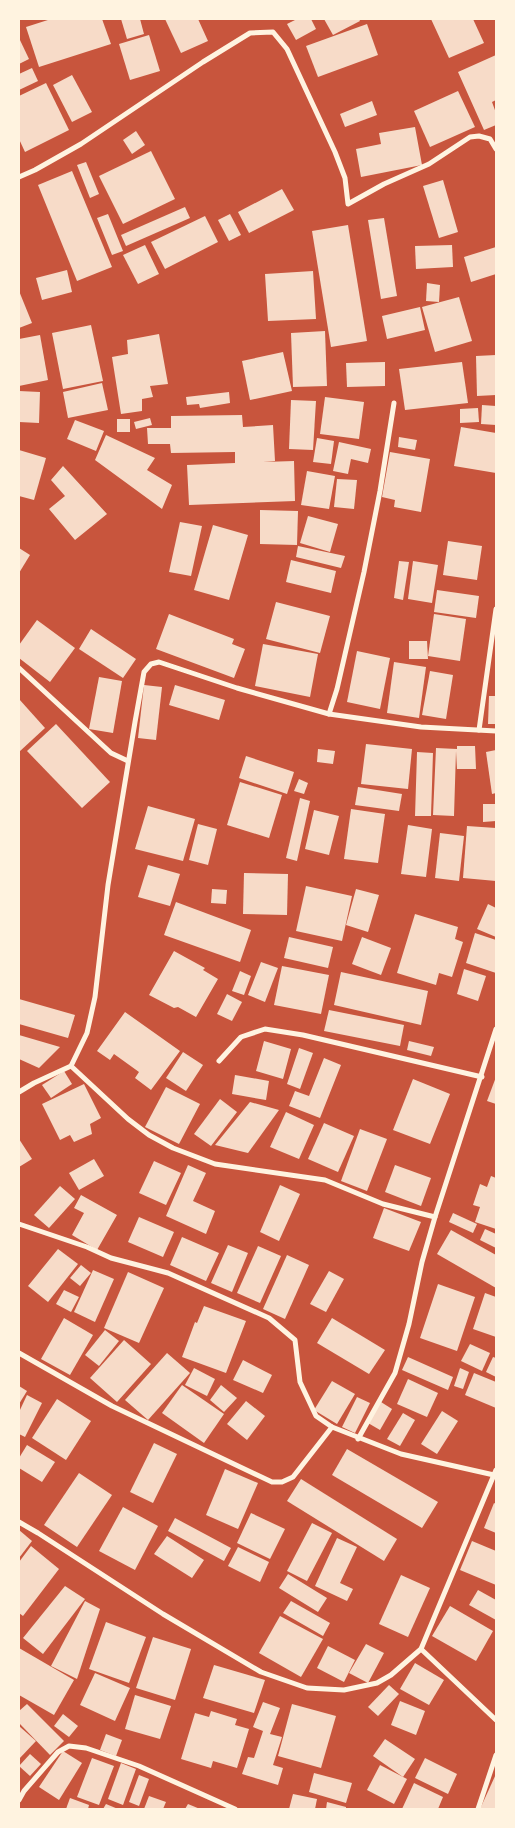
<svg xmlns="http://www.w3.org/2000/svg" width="515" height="1828" viewBox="0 0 515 1828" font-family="'DM Sans',sans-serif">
<rect width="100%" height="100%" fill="#c8553d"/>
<g fill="#f7dbc8">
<polygon points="51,19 102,19 111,44 39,67 26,27"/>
<polygon points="121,19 140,19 144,34 127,39"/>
<polygon points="165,19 198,19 208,41 181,53"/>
<polygon points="297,19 311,19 316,29 296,40 287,24"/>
<polygon points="324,19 359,19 360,21 333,35"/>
<polygon points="431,19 473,19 484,43 449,58"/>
<polygon points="367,24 378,55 318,77 306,46"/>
<polygon points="149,35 160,71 130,80 119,44"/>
<polygon points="19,38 29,59 19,64"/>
<polygon points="496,55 496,100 492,102 496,113 496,125 484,130 458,72"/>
<polygon points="32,68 38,81 19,90 19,74"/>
<polygon points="72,75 92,112 72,122 53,85"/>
<polygon points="46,83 69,130 25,152 19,139 19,96"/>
<polygon points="458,91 475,127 430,147 414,111"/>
<polygon points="372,101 377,115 345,127 340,114"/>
<polygon points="415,127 422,165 361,177 356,149 381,144 379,133"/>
<polygon points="136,131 145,145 132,154 123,140"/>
<polygon points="151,151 175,199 123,224 99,176"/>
<polygon points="86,162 99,194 90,198 77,165"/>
<polygon points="72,171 112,267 77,281 38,185"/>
<polygon points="443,180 458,232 439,238 423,186"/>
<polygon points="282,189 294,210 249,233 238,212"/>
<polygon points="185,207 190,218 126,246 121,235"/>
<polygon points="108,214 123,251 112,255 97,218"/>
<polygon points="230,214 241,235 229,241 218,220"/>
<polygon points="205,216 218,242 165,269 151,242"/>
<polygon points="384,218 397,296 381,299 368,220"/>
<polygon points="348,225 367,341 331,347 312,231"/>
<polygon points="145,245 159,274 138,284 123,255"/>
<polygon points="452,245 453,267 416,269 415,246"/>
<polygon points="496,247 496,274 471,282 464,257"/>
<polygon points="67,270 72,292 42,300 36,278"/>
<polygon points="313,271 316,319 268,321 265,274"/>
<polygon points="427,283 440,285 439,302 426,301"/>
<polygon points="19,291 32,323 19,328"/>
<polygon points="459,297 472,341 435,352 422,307"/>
<polygon points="420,307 425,330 387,339 382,316"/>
<polygon points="91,325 103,381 63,389 52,333"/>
<polygon points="325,331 327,386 293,387 291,333"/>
<polygon points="159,334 168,384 150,386 153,397 142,399 142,411 121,414 112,357 128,354 127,340"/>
<polygon points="40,335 48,380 19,386 19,339"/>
<polygon points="283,352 292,391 250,400 242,361"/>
<polygon points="496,355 496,395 477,396 476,356"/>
<polygon points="385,362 385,386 347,387 346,363"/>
<polygon points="462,362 468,403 405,410 399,369"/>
<polygon points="102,383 108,410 68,418 63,392"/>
<polygon points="19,391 40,392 39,423 19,422"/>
<polygon points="229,392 230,403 200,408 199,404 187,405 186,397"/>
<polygon points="325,397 364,402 359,439 320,434"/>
<polygon points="291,400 316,401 313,450 289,449"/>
<polygon points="482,405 496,406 496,425 481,424"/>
<polygon points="478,408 479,422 460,423 460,409"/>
<polygon points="242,415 243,427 273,425 275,461 263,462 294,461 295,501 189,505 187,465 235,463 235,452 171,453 170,444 148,444 147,428 171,428 171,416"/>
<polygon points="150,418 152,425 136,429 134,422"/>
<rect x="117" y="419" width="13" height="13"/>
<polygon points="75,420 104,431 96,451 67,439"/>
<polygon points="461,427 496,433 496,473 454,466"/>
<polygon points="106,435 155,458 147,470 172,485 162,509 95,460"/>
<polygon points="399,437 417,440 415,450 398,447"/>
<polygon points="317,438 334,441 331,464 313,462"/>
<polygon points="339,442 371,449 368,463 351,459 348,474 333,471"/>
<polygon points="19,450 46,458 34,500 19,496"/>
<polygon points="390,452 430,459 421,512 394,507 395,500 382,497"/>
<polygon points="63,466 107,514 75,540 49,509 65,496 51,480"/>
<polygon points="307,471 335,476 329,509 301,505"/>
<polygon points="337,479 357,480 354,509 334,507"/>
<polygon points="260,510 298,511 297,545 260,544"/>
<polygon points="308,516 338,524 330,552 300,543"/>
<polygon points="180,522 202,526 191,576 169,572"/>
<polygon points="213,525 248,535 229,600 194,590"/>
<polygon points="448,541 482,546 477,580 443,575"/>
<polygon points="298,546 345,556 341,568 296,557"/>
<polygon points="19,548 30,555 19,573"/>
<polygon points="291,560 336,571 331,593 286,582"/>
<polygon points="399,561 409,562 403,600 394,598"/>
<polygon points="413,561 438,565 432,603 408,599"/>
<polygon points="437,590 479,596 476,618 434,612"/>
<polygon points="276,602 330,616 320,653 266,639"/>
<polygon points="169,614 234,639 232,644 245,649 234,678 156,649"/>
<polygon points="434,614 466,619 460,661 428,656"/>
<polygon points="37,620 75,648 50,682 19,658 19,645"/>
<polygon points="91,629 136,659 123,678 79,649"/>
<polygon points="409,641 427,641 428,659 409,659"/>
<polygon points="263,644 318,654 310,697 255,686"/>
<polygon points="357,651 390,658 380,709 347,702"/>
<polygon points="394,662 426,667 419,718 387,713"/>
<polygon points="430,671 453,675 446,719 422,715"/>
<polygon points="99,677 122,681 113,733 89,729"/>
<polygon points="144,685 162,687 156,740 138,738"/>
<polygon points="175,685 225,700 219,720 169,705"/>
<polygon points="489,696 496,696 496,724 488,724"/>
<polygon points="19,699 45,728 19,752"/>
<polygon points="56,724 110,782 82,808 27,751"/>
<polygon points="366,744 412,749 408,789 361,784"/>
<polygon points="457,746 475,746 476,769 457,769 456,751 454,816 433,815 436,748 457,749"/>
<polygon points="318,749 335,751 333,764 317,762"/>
<polygon points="496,750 496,793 492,794 486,752"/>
<polygon points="417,752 433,753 431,816 415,816"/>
<polygon points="246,756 294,772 287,794 239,778"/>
<polygon points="299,779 308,783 304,794 294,791"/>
<polygon points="240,782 282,795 269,838 227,825"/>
<polygon points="358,787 402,794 399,811 355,805"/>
<polygon points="300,798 310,801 297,861 286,858"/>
<polygon points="483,804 496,804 496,821 483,822"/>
<polygon points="148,806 195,819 183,861 135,849"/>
<polygon points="351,809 385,814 378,863 344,859"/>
<polygon points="314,810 339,816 329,855 305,849"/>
<polygon points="198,824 217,829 208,865 189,860"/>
<polygon points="408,825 432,829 426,877 401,874"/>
<polygon points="467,826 496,828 496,881 463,878"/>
<polygon points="440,833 464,836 459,881 435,878"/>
<polygon points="148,865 180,874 170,906 138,897"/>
<polygon points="244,873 288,874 287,915 243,914"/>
<polygon points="306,886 352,896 342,941 296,931"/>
<polygon points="212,889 227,890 226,904 211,903"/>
<polygon points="356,889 379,895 368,932 346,925"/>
<polygon points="176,902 251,930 240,962 164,935"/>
<polygon points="488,904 496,908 496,937 477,929"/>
<polygon points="415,914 458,927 455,939 463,942 452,977 439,973 436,985 397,973"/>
<polygon points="475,933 496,940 496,973 466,963"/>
<polygon points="289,937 333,947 328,968 284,958"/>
<polygon points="362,937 391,948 381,975 352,964"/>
<polygon points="174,951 205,968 203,970 218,979 196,1017 178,1007 174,1008 149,995"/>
<polygon points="261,962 278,968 265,1002 248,995"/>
<polygon points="282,966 329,975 321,1014 274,1005"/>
<polygon points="464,969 486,976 478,1001 457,994"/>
<polygon points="240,971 251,976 244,995 232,991"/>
<polygon points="341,972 428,991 421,1025 334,1005"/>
<polygon points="227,994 242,1002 232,1021 217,1014"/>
<polygon points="19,999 75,1015 68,1038 19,1024"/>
<polygon points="329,1010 404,1025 400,1046 324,1031"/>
<polygon points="125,1012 180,1051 151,1090 135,1078 139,1072 114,1054 110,1060 97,1051"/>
<polygon points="19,1035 60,1047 39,1068 19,1059"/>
<polygon points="264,1041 291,1049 283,1079 256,1071"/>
<polygon points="409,1041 434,1047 431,1056 407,1050"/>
<polygon points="299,1048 313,1053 300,1089 287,1084"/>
<polygon points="183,1052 203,1065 186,1091 166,1078"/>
<polygon points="324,1058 341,1065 320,1118 289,1106 295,1091 309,1096"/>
<polygon points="64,1071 72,1084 51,1098 42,1085"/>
<polygon points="235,1075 269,1081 266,1100 232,1094"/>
<polygon points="496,1077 496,1104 487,1101"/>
<polygon points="413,1079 450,1094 430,1144 393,1130"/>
<polygon points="84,1084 101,1118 90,1124 92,1134 74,1142 70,1135 60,1140 42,1104"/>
<polygon points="166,1087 200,1104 179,1144 145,1127"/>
<polygon points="220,1099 237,1112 211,1146 194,1134"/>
<polygon points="250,1102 279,1110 248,1153 215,1145"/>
<polygon points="286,1112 314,1125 299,1159 270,1147"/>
<polygon points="324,1123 354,1136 338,1172 308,1159"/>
<polygon points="360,1129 387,1139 367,1191 341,1181"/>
<polygon points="19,1139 32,1159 19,1167"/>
<polygon points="94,1159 104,1176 79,1190 69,1173"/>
<polygon points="154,1161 181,1173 166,1205 139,1193"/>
<polygon points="188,1165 206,1173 193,1201 215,1211 206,1234 166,1216"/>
<polygon points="395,1165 431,1178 421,1206 385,1192"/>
<polygon points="491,1176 496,1178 496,1229 475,1222 480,1207 473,1205 480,1184 487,1187"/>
<polygon points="280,1185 300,1194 279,1241 260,1232"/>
<polygon points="60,1186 75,1199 49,1228 34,1215"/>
<polygon points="81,1195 117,1215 97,1250 72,1235 84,1213 74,1208"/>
<polygon points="384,1208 421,1222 409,1251 373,1238"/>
<polygon points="453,1213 477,1224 473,1233 449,1222"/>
<polygon points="139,1217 174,1232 163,1257 128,1242"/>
<polygon points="485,1229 496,1234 496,1248 480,1240"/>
<polygon points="451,1230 496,1255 496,1288 437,1254"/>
<polygon points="182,1237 219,1253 206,1281 170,1265"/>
<polygon points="228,1245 248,1253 232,1292 211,1283"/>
<polygon points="258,1246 281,1256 260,1303 237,1293"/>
<polygon points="58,1249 78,1264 48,1302 28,1286"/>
<polygon points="287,1255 309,1265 285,1319 263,1309"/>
<polygon points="81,1265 91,1273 80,1286 70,1278"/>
<polygon points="93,1270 114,1279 95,1322 74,1312"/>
<polygon points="329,1271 344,1279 326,1312 310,1304"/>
<polygon points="128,1272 164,1288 139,1343 104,1328"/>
<polygon points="438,1284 475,1297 457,1351 420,1338"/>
<polygon points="64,1290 79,1297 71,1312 56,1304"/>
<polygon points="485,1293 496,1297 496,1337 473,1329"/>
<polygon points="204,1306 246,1321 226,1373 182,1357 195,1322 197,1323"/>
<polygon points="64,1318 93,1335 70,1375 41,1359"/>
<polygon points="332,1318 385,1350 369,1374 317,1343"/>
<polygon points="105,1330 119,1341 99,1366 85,1355"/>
<polygon points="124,1340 151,1364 117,1402 90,1378"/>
<polygon points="470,1344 490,1353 482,1371 461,1361"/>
<polygon points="167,1353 190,1373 148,1420 125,1400"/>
<polygon points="408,1357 453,1377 448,1390 402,1370"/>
<polygon points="493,1357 496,1358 496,1377 486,1372"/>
<polygon points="243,1360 272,1375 263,1393 233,1380"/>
<polygon points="194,1368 215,1379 207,1396 185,1385"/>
<polygon points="460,1368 469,1372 463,1389 454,1386"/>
<polygon points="474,1373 496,1382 496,1408 465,1395"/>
<polygon points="408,1379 438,1393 427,1417 397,1404"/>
<polygon points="332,1381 355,1394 337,1424 314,1410"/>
<polygon points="182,1385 224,1414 204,1443 162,1413"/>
<polygon points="221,1385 237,1398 224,1412 210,1400"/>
<polygon points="19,1386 27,1391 19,1404"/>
<polygon points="27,1395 42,1403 25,1437 19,1434 19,1412"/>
<polygon points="357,1397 370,1403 355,1433 342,1427"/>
<polygon points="57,1399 91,1421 66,1460 32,1438"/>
<polygon points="246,1401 265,1416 247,1440 227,1424"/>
<polygon points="381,1402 392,1409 380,1430 368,1423"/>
<polygon points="442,1411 458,1421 437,1454 421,1444"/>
<polygon points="403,1413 415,1420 400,1446 387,1439"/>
<polygon points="154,1443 177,1454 153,1503 130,1492"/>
<polygon points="27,1445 55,1462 42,1482 19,1468 19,1458"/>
<polygon points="347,1449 438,1502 422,1528 332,1475"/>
<polygon points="225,1469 258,1483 238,1529 206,1515"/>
<polygon points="79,1473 112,1495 77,1547 44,1525"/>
<polygon points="301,1479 397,1539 384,1561 287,1501"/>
<polygon points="494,1503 496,1504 496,1533 484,1528"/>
<polygon points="123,1507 158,1526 135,1570 99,1551"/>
<polygon points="251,1513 285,1529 270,1559 237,1543"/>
<polygon points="175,1518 231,1548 224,1561 168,1531"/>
<polygon points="312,1523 332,1533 307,1581 287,1571"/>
<polygon points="19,1530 32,1541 19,1558"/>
<polygon points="167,1536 204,1560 192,1578 154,1554"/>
<polygon points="337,1538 357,1547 340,1583 353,1589 347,1601 315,1586"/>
<polygon points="472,1541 496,1551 496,1585 460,1570"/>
<polygon points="31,1546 59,1569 23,1616 19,1613 19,1562"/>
<polygon points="238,1547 269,1562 260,1582 228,1566"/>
<polygon points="288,1574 327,1598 318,1612 279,1588"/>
<polygon points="401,1575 430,1588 408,1637 379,1624"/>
<polygon points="65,1586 85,1599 43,1654 23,1638"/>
<polygon points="478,1590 496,1600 496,1620 469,1605"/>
<polygon points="85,1601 100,1609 77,1679 51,1666"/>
<polygon points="291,1601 330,1623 323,1636 283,1613"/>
<polygon points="450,1606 493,1631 476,1661 432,1636"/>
<polygon points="280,1616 323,1639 301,1677 259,1653"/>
<polygon points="106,1622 146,1637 129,1683 89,1669"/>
<polygon points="153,1637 191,1649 175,1700 136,1688"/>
<polygon points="366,1644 384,1653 368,1683 349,1673"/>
<polygon points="328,1646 355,1660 344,1682 317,1668"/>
<polygon points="19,1648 74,1680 54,1715 19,1695"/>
<polygon points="415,1663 444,1680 429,1705 400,1689"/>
<polygon points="214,1665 265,1680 254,1713 203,1698"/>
<polygon points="95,1673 130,1688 115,1721 80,1705"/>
<polygon points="389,1685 399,1694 378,1716 368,1707"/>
<polygon points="135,1695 171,1706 160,1739 125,1729"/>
<polygon points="400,1701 425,1711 416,1735 391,1725"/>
<polygon points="263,1702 280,1708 270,1734 282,1737 273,1765 283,1768 278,1785 242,1774 248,1757 254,1758 263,1731 253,1727"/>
<polygon points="27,1704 64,1741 50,1755 19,1723 19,1711"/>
<polygon points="292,1704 336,1716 321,1768 278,1756"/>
<polygon points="211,1711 237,1719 235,1725 249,1729 237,1768 213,1761 211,1768 181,1759 195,1713 209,1717"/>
<polygon points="63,1714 78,1726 69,1737 54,1726"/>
<polygon points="19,1726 36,1741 19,1759"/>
<polygon points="106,1734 122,1740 116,1756 100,1750"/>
<polygon points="385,1739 415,1759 403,1777 373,1756"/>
<polygon points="63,1751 82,1763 59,1800 39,1787"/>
<polygon points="30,1754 41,1764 30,1776 19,1766"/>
<polygon points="92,1758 114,1766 99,1805 77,1797"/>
<polygon points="425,1758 457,1774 448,1794 415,1778"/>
<polygon points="121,1763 136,1769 123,1805 108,1799"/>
<polygon points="380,1765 407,1779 394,1804 367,1790"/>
<polygon points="314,1773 352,1783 346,1803 309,1792"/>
<polygon points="496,1774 496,1809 480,1809"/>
<polygon points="139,1775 149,1779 139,1806 129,1802"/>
<polygon points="414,1783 443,1797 438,1809 402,1809"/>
<polygon points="293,1794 317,1799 315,1809 289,1809"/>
<polygon points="149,1796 166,1802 163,1809 144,1809"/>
<polygon points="70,1798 89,1805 88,1809 66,1809"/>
<polygon points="327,1802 346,1807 346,1809 326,1809"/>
<polygon points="106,1804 118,1809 103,1809"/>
<polygon points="188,1804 200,1809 185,1809"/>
</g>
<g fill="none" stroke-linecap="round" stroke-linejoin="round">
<g stroke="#fff3e0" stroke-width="5">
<polyline points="19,177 35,170 81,144 203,62 250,33 273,32 287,49 335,152 345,178 348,204 384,184 429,164 470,137 479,136 490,139 496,149"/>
<polyline points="19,668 111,753 128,761"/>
<polyline points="329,714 337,689 364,572 380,491 394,403"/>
<polyline points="479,730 496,609"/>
<polyline points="219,1061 241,1037 265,1029 303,1035 482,1077"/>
<polyline points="71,1066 128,1119 149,1135 173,1148 215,1164 325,1180 383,1204 435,1217"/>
<polyline points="19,1092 34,1083 71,1066 87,1033 95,997 108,885 135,722 144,672 151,664 159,662 237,688 329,714 421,727 496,731"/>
<polyline points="19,1224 87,1247 111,1258 168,1273 269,1318 295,1340 300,1382 316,1416 332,1427 401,1454 494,1475"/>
<polyline points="19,1353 112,1406 272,1482 282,1482 293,1477 332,1427"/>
<polyline points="358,1439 395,1373 409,1324 422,1262 435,1217 496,1029"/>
<polyline points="19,1522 38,1533 163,1614 261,1672 307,1688 344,1690 377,1683 391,1675 421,1649 496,1470"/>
<polyline points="421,1649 496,1720"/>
<polyline points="19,1800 24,1791 58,1752 69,1746 86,1748 139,1766 235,1809"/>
<polyline points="478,1809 496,1755"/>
</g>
</g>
<rect width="515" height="1828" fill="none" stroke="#fff3e0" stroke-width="40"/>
</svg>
